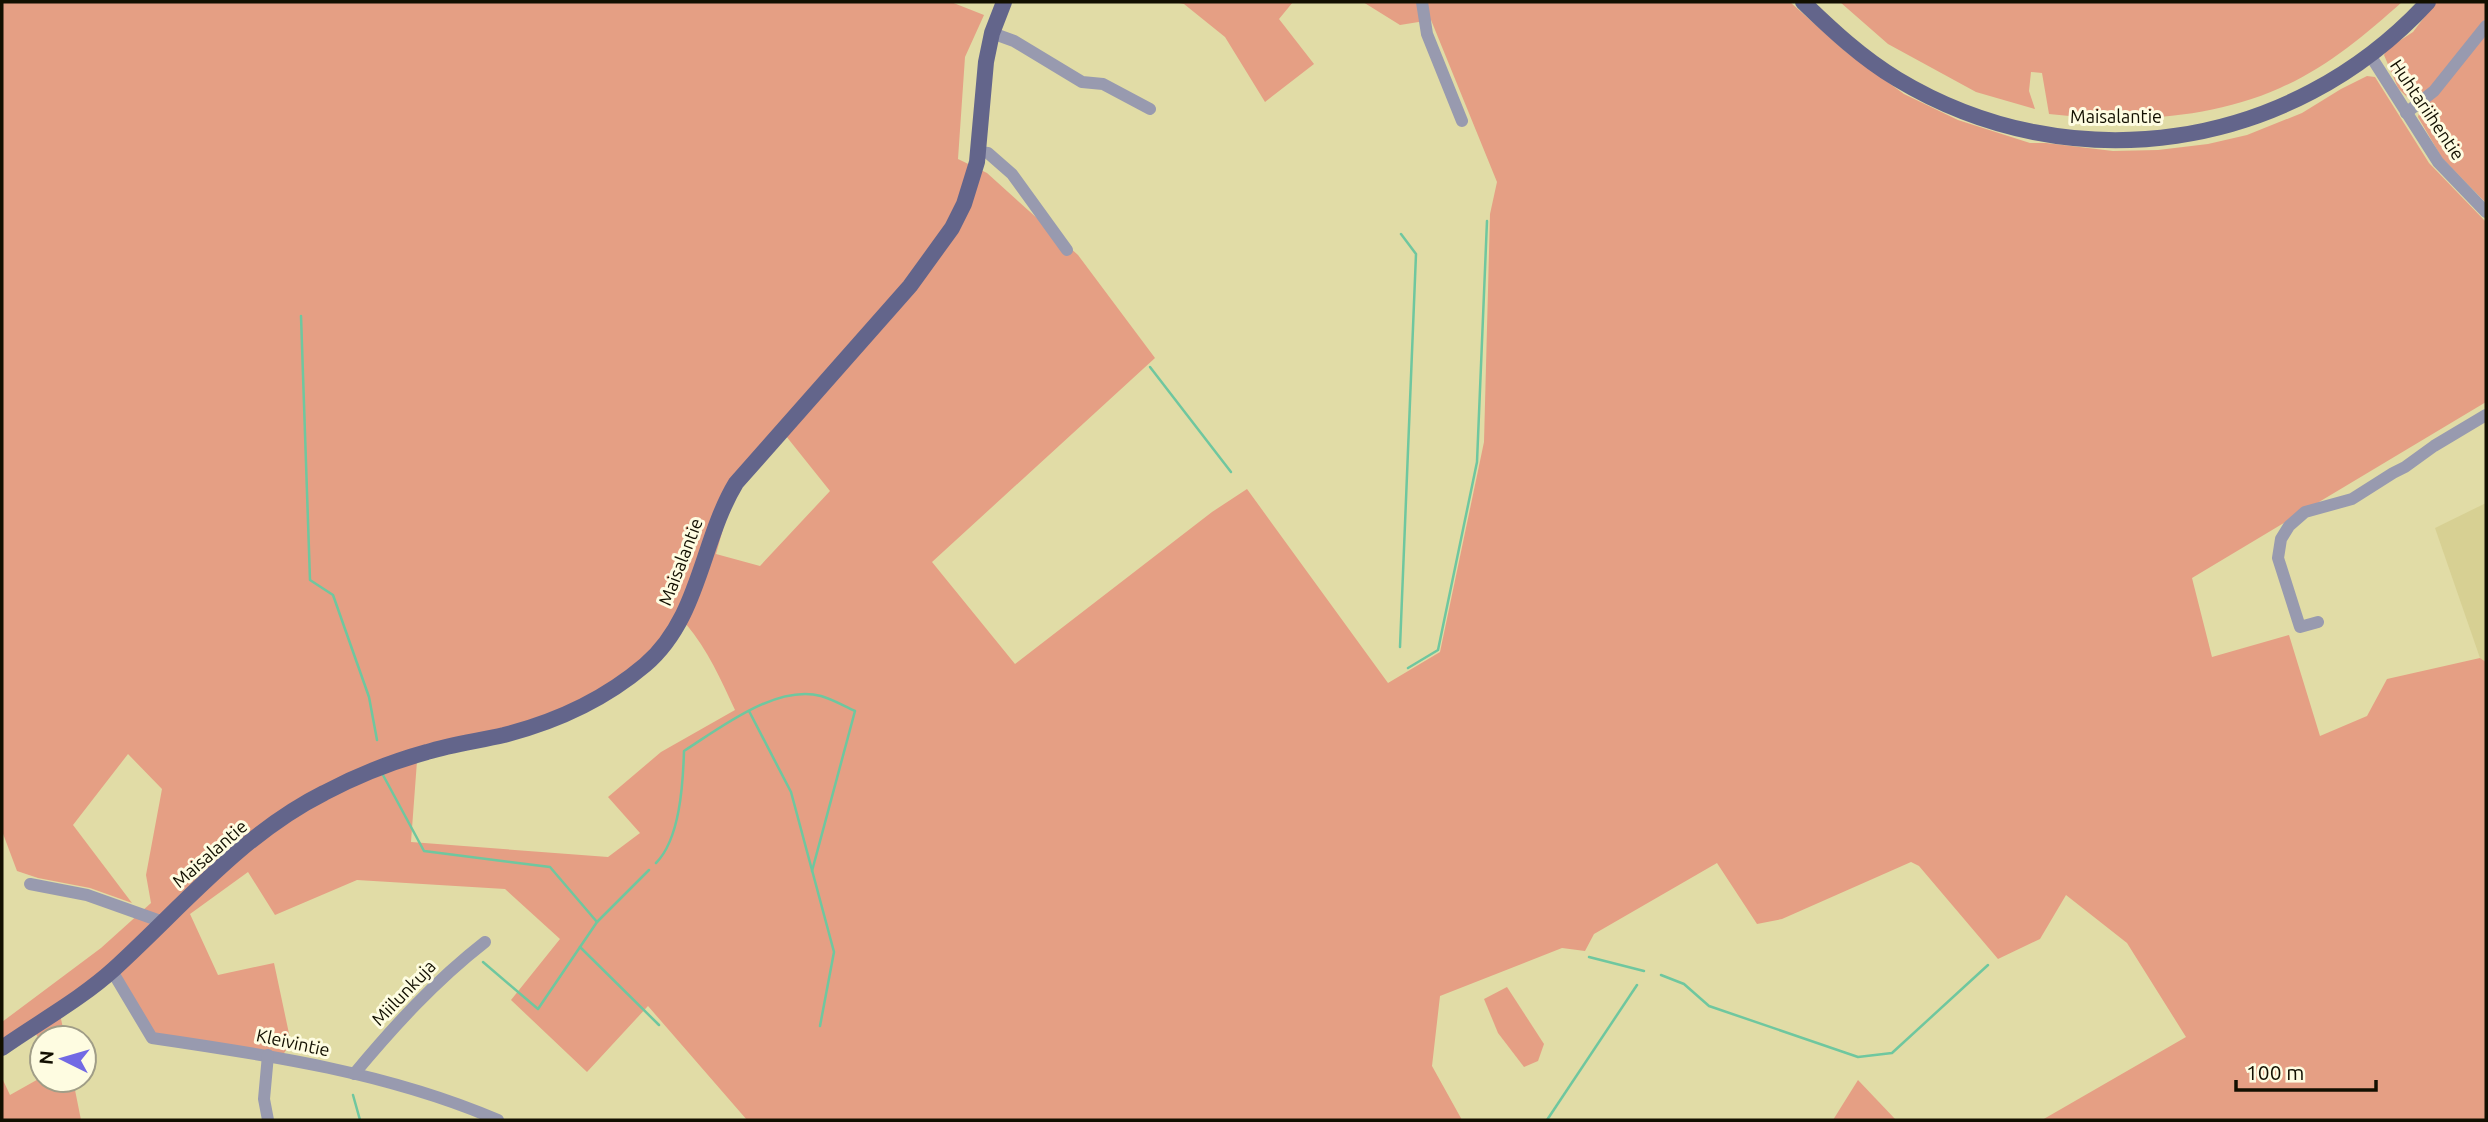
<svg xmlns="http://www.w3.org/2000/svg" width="2488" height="1122" viewBox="0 0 2488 1122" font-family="Ubuntu,sans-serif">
<rect width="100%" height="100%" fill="#e1dca6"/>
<polygon fill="#d7d093" points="2486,503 2486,662 2480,658 2435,528"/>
<g fill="#e59f84" fill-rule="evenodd">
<path d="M2,2H951L984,15L965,57L958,159L987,173L1078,255L1155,358L932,562L1015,664L1212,512L1247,489L1388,683L1440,652L1484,442L1490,214L1497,182L1431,20L1400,25L1363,2H1790L1845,51L1904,94L1958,120L2030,143H2046L2113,151L2158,150L2208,144L2247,135L2302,113L2341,89L2367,76L2375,77L2429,163L2486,222V402L2192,578L2212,657L2289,635L2320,736L2367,716L2387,679L2480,658L2486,662V1120H2042L2186,1037L2127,943L2066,895L2040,939L1998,959L1919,866L1911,862L1782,919L1757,924L1717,863L1594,934L1585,951L1562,948L1440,996L1432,1066L1462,1120H747L648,1006L587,1072L511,1000L560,939L505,889L357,880L275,915L248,872L190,914L218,975L274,963L291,1043L282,1056L154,1036L116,974L60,1014L65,1038H42V1045L35,1032L2,1054V1022L101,948L151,903L146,875L162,789L128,754L73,825L132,903L90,888L38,878L17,871L2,831ZM786,436L830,491L760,566L716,554L728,511L738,492ZM686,624C708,650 721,680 735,710L661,752L608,797L640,833L608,857L411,842L417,761L615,693Z"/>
<polygon points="1174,2 1293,2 1279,19 1314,64 1265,102 1225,37 1184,4"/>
<path d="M1840,2H2402C2365,35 2326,68 2280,88C2208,120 2126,123 2049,114L2042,73L2031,72L2029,91L2035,109L1976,92L1888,44Z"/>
<polygon points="2436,2 2486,2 2486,18 2467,45 2433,89 2412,102 2398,88 2384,55 2387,49 2413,32"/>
<polygon points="2486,34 2486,203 2442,158 2418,117 2421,106"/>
<polygon points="1507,987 1544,1044 1538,1061 1524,1067 1498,1033 1484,999"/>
<polygon points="42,1077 42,1080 73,1080 81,1120 2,1120 2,1078 10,1095"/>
<polygon points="1858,1080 1896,1120 1833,1120"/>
</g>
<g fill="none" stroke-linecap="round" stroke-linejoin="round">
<g stroke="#6fc79f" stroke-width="2.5">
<polyline points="301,316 310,580 333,595 369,697 377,740"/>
<polyline points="1150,367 1231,472"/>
<polyline points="1400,647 1416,254 1401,234"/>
<polyline points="1408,668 1438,650 1477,462 1487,221"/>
<polyline points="749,711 791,792 834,952 820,1026"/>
<polyline points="383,775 424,851 550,867 597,922"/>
<path d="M656,863C680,839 683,784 684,751C720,728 776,684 821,696C832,699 844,706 855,711L812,871"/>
<polyline points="580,947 659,1025"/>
<polyline points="1589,957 1644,971"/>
<polyline points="483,962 538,1009 597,922 649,870"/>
<polyline points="1661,975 1684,984 1709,1006 1858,1057 1892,1053 1988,965"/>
<polyline points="353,1095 360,1120"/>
<polyline points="1547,1120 1637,985"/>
</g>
<g stroke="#989aaf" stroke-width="12">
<polyline points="1422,2 1427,34 1462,121"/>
<polyline points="992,33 1014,41 1082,82 1103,84 1150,109"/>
<polyline points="2370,55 2438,162 2486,212"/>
<polyline points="2406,113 2434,91 2486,26"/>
<polyline points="979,152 988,153 1012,174 1067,250"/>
<polyline points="2318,622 2300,627 2278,558 2281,539 2289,526 2305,512 2352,499 2393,473 2405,467 2434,446 2486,415"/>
<polyline points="30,884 87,895 163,922"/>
<path d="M112,971L152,1038C269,1055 389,1073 498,1120"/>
<path d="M354,1074C394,1026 435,981 485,942"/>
<polyline points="268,1120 264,1099 268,1055"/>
</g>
<g stroke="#63658b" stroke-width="16">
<path d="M1803,2C1832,30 1862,58 1897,79C2071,184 2291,151 2428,2"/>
<path d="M2,1048C39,1022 81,999 114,969C181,908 242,834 324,793C356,776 391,762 427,752C452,744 478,741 504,735C555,722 605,699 645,665C700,618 701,541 736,483L910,286L952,228L964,204L977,162L986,62L992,33L1004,2"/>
</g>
</g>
<g text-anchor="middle" stroke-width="6" stroke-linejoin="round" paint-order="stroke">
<g font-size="18" fill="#120f00" stroke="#fefce1">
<text transform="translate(2427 110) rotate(56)" y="6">Huhtariihentie</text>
<text x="2116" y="123">Maisalantie</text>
<text transform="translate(681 562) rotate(-69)" y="6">Maisalantie</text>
<text transform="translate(210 854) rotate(-41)" y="6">Maisalantie</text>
<text transform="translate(404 993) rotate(-46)" y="6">Miilunkuja</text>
<text transform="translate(293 1043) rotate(12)" y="6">Kleivintie</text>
</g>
</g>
<rect width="2488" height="1122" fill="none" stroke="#120f00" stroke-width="7"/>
<g transform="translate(63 1059) rotate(275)"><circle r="33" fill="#fefce1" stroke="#a09d87" stroke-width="2"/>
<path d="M0-5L12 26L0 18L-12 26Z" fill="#7269e4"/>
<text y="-10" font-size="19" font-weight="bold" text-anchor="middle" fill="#120f00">N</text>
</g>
<path d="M2236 1080v10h140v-10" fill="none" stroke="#120f00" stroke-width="3.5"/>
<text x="2246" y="1080" font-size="21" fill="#120f00" stroke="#fefce1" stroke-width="5" paint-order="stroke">100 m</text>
</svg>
